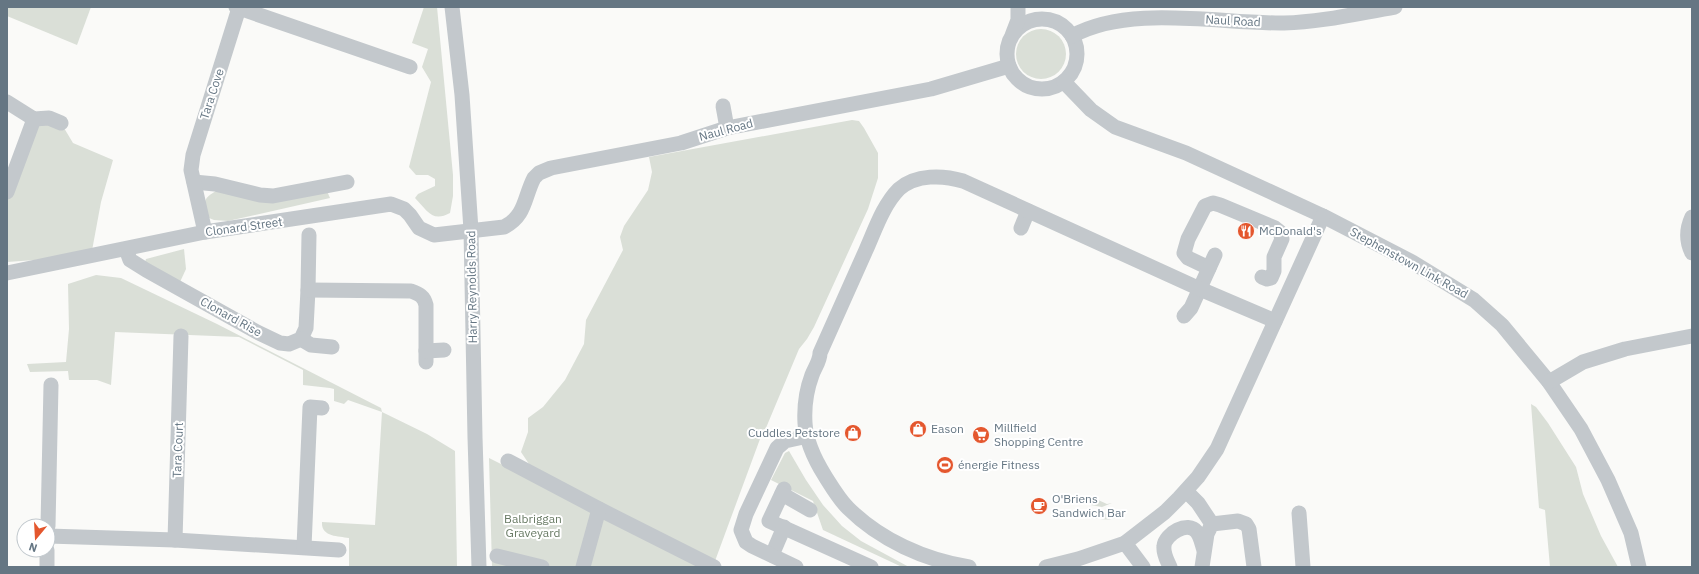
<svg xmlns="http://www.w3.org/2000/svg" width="1699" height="574" viewBox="0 0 1699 574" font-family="'IBM Plex Sans',sans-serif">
<rect width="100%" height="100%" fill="#fafaf8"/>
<g fill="#dadfd7">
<polygon points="7,7 91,7 77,45 7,16"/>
<path d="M424,7H437L453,175V196L450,213C432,223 427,210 415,198L418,194L435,186V179L428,175H416L409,167L431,82L422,67L428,49L412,43Z"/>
<circle cx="1041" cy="54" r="25"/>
<polygon points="34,119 61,123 73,143 113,160 101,202 91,256 7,262 7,192"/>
<polygon points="852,120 859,121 864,128 878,153 878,178 868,209 814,327 807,339 799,349 763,435 760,439 715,561 531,467 521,452 528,432 528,418 543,407 565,380 584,344 586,320 623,250 620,237 624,226 648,190 652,172 649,157"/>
<path d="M216,191H327L330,198L228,221L214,220L209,218C203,203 202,199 216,191Z"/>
<polygon points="184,249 186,269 180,282 145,262 146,259"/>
<path d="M96,275L121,278L217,324L381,408L382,412L427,434L455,451L457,567H349V538C338,536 321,537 322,522L375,525L382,412L348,400L344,404L334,401V389L330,388L303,385V370L239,337L115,332L111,385L97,380H69L68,371L30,372L27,364L66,362L69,329L68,284Z"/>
<polygon points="1531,404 1536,407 1548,423 1576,467 1583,494 1601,536 1618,567 1550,567 1545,510 1539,508"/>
<polygon points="789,451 806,480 823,505 842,526 861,541 909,567 902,567 823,530 813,501 771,480 785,453"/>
<polygon points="489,458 706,567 492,567"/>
<polygon points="1096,499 1107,504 1112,503 1102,507 1085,504 1091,500"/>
<path d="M1100,512L1117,517C1107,522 1100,518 1088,518L1092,515Z"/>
</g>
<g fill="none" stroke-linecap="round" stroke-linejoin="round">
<g stroke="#c3c8cc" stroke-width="15">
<polyline points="236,7 410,67"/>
<polyline points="452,7 462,95 471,230 475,437 479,567"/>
<circle cx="1042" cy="54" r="35"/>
<polyline points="1013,33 1018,20 1018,7"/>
<path d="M1072,36C1130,4 1220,24 1284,23C1322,22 1359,13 1395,7"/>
<polyline points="1064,82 1091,110 1115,127 1186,153 1323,216 1412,262 1474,300 1502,325 1549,382 1581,429 1608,480 1631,533 1639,567"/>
<polyline points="7,102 34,119 49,118 61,123"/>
<polyline points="723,106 727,128"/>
<polyline points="194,182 215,184 260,195 273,196 347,182"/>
<polyline points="7,192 34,119"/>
<path d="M1692,217C1686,230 1686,241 1692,253"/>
<polyline points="1021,228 1028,211"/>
<polyline points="205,232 191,170 193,155 239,8"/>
<polyline points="126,249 130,260 146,270 257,332 280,343 289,344 301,339 306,328 308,290 309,235"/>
<polyline points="1209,268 1188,258 1184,253 1188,239 1205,206 1213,203 1220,205 1275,228 1280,232 1282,239 1274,257 1274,271 1271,278 1267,279 1262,277"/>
<path d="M7,273L205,232L391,204L404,209L410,215L419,228L434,235L504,227C526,216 524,197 534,178L539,173L551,168L681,143L727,128L931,89L1009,66"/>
<path d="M308,290L411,291C419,294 424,296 426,305V362"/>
<polyline points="1184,316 1191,308 1215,255"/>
<polyline points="301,339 311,345 332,347"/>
<polyline points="426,351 444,350"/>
<polyline points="1549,382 1583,362 1625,349 1692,336"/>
<polyline points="508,461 599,509 714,567"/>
<polyline points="784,489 769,521 871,567"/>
<polyline points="1186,491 1198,503 1212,524"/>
<polyline points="782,494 810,510"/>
<polyline points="1299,513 1303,567"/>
<polyline points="48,526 51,385"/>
<polyline points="48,536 175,540 339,550"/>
<polyline points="175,540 181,336"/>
<polyline points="1125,543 1143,567"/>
<polyline points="304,547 310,407 322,408"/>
<polyline points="772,555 784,527"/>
<polyline points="497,556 542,567"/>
<polyline points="47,567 47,550"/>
<polyline points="583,567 599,509"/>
<polyline points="796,567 752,546 746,542 741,530 746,514 777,448 785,441 808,436"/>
<path d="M969,567C925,560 880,540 848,508C839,499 832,487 825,476C815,460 806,442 805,423C804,406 806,391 812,375C815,367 820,361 820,353C835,319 851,284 866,250C875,230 883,205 899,189C916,174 943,175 963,181L1200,289L1275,321"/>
<polyline points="1046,567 1078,559 1125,543 1165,512 1179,498 1198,477 1217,449 1323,216"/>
<path d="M1170,567C1167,560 1163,554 1164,546C1165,534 1188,520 1197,532C1201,537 1202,545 1204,550"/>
<polyline points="1202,567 1207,534 1212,524 1238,521 1246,524 1249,529 1254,567"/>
</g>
</g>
<defs>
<g id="restaurant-disc" transform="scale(0.9)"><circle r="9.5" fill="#e4572e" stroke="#fff"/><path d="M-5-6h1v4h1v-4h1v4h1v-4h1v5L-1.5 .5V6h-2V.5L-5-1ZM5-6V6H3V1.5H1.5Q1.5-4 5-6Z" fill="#fff"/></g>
<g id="shop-disc" transform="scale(0.9)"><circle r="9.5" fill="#e4572e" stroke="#fff"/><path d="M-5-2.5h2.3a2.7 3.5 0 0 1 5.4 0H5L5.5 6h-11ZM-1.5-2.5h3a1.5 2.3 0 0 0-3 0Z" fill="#fff"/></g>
<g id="supermarket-disc" transform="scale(0.9)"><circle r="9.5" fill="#e4572e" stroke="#fff"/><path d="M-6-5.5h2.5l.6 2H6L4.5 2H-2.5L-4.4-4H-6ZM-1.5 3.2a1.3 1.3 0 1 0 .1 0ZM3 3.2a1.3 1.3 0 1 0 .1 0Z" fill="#fff"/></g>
<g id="stadium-disc" transform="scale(0.9)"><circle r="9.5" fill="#e4572e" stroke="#fff"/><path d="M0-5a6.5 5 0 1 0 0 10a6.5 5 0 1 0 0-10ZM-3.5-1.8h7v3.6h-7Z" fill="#fff"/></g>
<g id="cafe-disc" transform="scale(0.9)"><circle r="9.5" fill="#e4572e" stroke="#fff"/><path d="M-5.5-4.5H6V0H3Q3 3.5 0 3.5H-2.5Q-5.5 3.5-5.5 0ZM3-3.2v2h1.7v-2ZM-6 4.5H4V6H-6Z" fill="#fff"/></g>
</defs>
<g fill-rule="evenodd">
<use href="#restaurant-disc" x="1246" y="231"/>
<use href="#shop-disc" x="918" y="429"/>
<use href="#shop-disc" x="853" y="433"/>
<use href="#supermarket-disc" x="981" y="435"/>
<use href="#stadium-disc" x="945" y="465"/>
<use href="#cafe-disc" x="1039" y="506"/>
</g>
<g text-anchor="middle" stroke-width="4" stroke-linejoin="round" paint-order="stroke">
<g font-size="12" fill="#657683" stroke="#fff">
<text transform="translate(1233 21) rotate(3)" y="4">Naul Road</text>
<text transform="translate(212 94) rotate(-72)" y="4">Tara Cove</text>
<text transform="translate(726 130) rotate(-15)" y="4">Naul Road</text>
<text transform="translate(244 227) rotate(-8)" y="4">Clonard Street</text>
<text transform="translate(1409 263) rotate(29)" y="4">Stephenstown Link Road</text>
<text transform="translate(472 287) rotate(-91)" y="4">Harry Reynolds Road</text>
<text transform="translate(231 317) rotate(29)" y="4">Clonard Rise</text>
<text transform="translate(178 450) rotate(-88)" y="4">Tara Court</text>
</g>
<g font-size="12" fill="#657683" stroke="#fff" text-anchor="start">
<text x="1259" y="235">McDonald's</text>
<text x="994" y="432">Millfield<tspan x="994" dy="14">Shopping Centre</tspan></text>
<text x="931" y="433">Eason</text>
<text x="840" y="437" text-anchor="end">Cuddles Petstore</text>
<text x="958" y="469">énergie Fitness</text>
<text x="1052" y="503">O'Briens<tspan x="1052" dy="14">Sandwich Bar</tspan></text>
</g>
<g font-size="12" fill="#687a64" stroke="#fff">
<text x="533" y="523">Balbriggan<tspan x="533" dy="14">Graveyard</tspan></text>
</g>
</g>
<rect width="1699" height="574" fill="none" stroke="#657683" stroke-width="16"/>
<g transform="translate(36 538) rotate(198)"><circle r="19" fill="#ffffff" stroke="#c1c8cd"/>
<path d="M0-3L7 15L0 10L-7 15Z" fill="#e4572e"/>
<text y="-6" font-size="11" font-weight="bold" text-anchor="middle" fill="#657683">N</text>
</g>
</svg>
